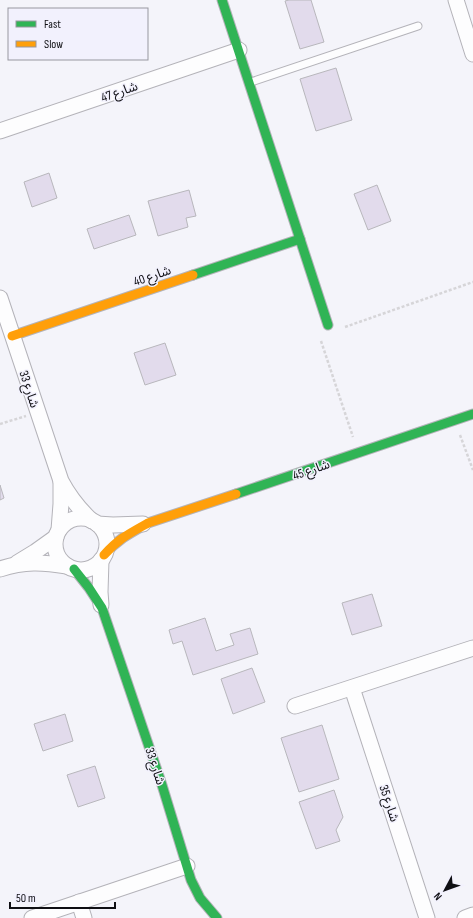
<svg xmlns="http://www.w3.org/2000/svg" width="473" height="918" viewBox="0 0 473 918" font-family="'Sofia Sans Condensed','Noto Sans Arabic',sans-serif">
<rect width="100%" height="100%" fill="#f4f4fa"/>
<g fill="#e2dbec" stroke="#b8b7bc">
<polygon points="289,0 311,0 324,42 300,49 285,1"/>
<polygon points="336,68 352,120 316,131 300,79"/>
<polygon points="49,173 57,198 32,207 24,182"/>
<polygon points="377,185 391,221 368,230 354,194"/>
<polygon points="189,190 196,216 186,218 188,227 158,236 148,201"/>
<polygon points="129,215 136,235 94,249 87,229"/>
<polygon points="165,343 176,375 145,385 134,353"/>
<polygon points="0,485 4,498 0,500"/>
<polygon points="372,594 382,626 352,635 342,603"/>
<polygon points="205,618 216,651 234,645 230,634 250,628 258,654 193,675 182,641 173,644 169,630"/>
<polygon points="252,668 265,702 233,714 221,679"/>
<polygon points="65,714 73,741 43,751 34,724"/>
<polygon points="322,725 339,779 299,792 281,738"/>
<polygon points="95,766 105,798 78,807 67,775"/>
<polygon points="334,790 343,817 336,830 340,841 316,849 299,802"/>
</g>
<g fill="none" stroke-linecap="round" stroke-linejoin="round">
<g stroke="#b4b3b9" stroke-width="9">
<polyline id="lane" points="251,82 418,26"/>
</g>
<g stroke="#b4b3b9" stroke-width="17">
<g id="street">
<polyline points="456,0 473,54"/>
<polyline points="0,131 239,50"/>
<path d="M0,298L61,481C69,496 79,509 92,521"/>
<circle cx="81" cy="544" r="26"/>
<polyline points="97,524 113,525 143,524"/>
<polyline points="59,530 61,504 61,482"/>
<polyline points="101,560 100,592 101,605"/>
<polyline points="17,563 35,552 56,537"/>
<path d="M0,569C25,561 42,562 67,566"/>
<polyline points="352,688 427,918"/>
<polyline points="295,706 473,648"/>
<polyline points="79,902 84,918"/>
<polyline points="32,918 187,866"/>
<polyline points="465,918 473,915"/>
</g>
</g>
<g stroke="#b4b3b9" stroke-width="11">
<g id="fast">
<polyline points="222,0 328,325"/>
<polyline points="193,275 300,239"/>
<polyline points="236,494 473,414"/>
<polyline points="74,569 89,588 102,608 162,785 191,880 200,898 217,918"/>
</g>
</g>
<g stroke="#b4b3b9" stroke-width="11">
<g id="slow">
<polyline points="12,336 193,275"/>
<path d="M104,555C118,539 130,533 148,523L236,494"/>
</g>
</g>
<g stroke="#d6d5d8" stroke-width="2.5" stroke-dasharray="3 2" stroke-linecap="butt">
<polyline points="345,327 473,282"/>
<polyline points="321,341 353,437"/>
<polyline points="0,424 26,416"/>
<polyline points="460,435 473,470"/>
</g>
<use href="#lane" stroke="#fdfdfe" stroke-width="7"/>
<use href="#street" stroke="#fdfdfe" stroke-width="15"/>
<use href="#fast" stroke="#30b455" stroke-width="9"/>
<use href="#slow" stroke="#ff9f0a" stroke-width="9"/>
</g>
<g text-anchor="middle" stroke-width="3" stroke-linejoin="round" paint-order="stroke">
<g font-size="13" fill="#0f0f13" stroke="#f2f1fd">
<text transform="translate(119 91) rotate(-19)" y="5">شارع 47</text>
<text transform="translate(152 275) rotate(-19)" y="5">شارع 40</text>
<text transform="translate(30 389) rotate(72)" y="5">شارع 33</text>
<text transform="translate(311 469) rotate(-19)" y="5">شارع 45</text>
<text transform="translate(156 766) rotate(72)" y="5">شارع 33</text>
<text transform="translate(390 803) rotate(72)" y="5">شارع 35</text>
</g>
</g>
<rect x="8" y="8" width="140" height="52" fill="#f2f1fd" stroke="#97979f"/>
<rect x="16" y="21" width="20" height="6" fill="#30b455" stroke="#97979f"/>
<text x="44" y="28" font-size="12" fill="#0f0f13">Fast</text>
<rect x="16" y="41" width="20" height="6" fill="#ff9f0a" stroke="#97979f"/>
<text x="44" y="48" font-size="12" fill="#0f0f13">Slow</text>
<g transform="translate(445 890) rotate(229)" stroke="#f2f1fd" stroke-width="3" paint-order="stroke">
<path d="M0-3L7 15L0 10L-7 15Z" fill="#0f0f13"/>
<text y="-6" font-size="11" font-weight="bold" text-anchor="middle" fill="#0f0f13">N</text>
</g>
<path d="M10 902v6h105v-6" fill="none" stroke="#0f0f13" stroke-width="2"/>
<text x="16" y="902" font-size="12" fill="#0f0f13" stroke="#f2f1fd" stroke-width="3" paint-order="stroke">50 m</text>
</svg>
